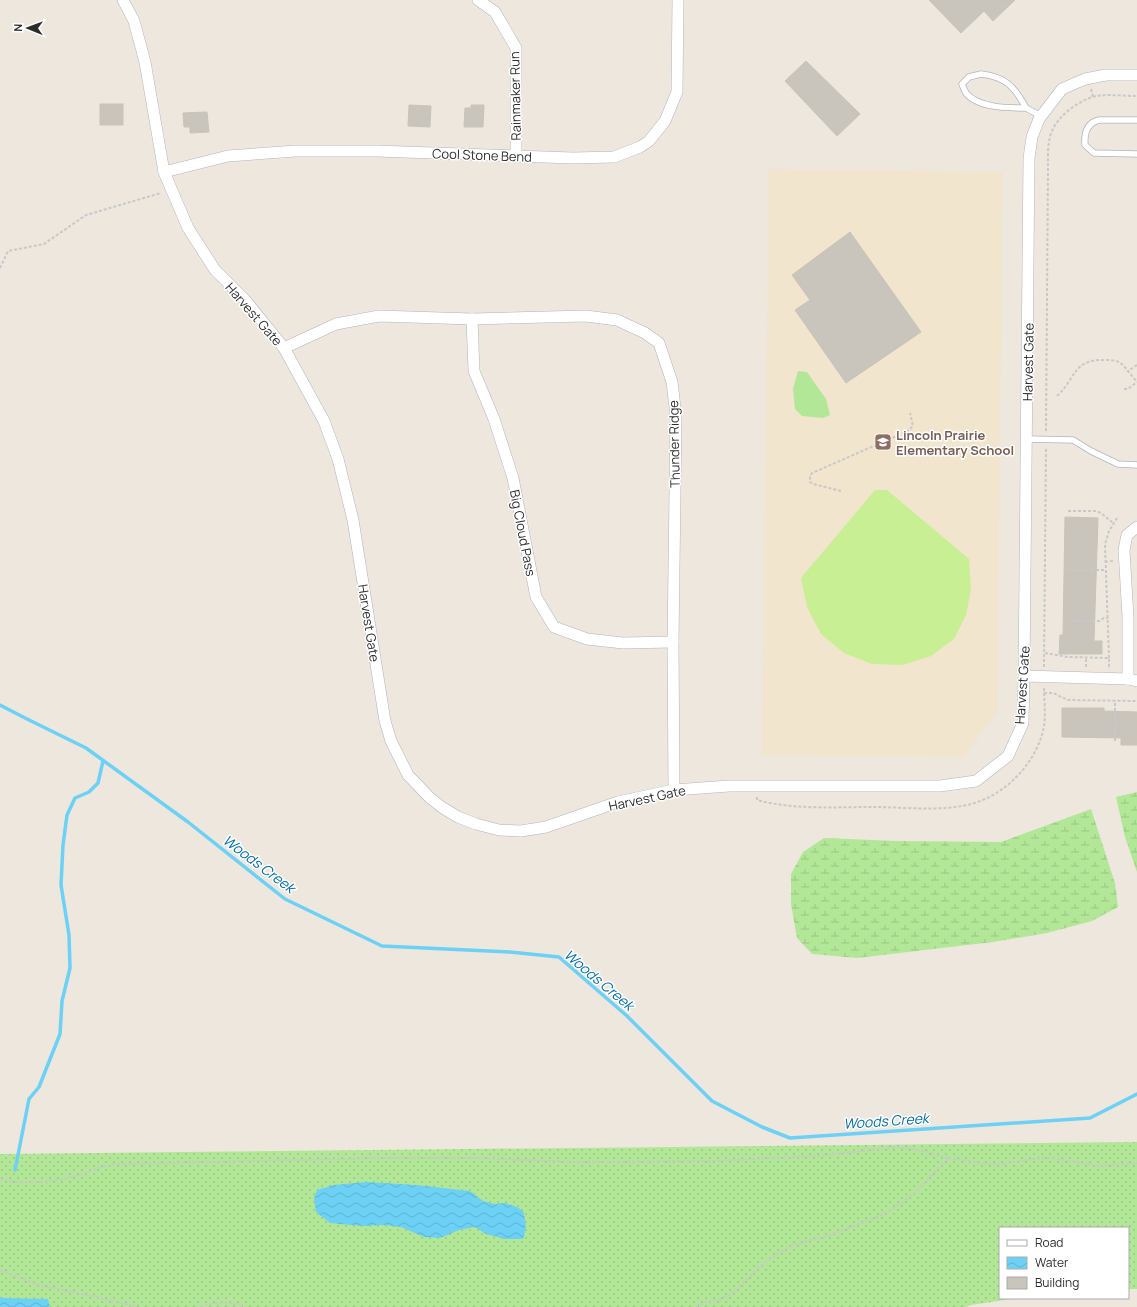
<svg xmlns="http://www.w3.org/2000/svg" width="1137" height="1307" viewBox="0 0 1137 1307" font-family="Manrope,sans-serif">
<defs>
<pattern id="grass-dots" width="8" height="8" patternUnits="userSpaceOnUse"><rect width="8" height="8" fill="#b3e798"/><path d="M2 2h.1M6 6h.1" fill="none" stroke="#9ac683" stroke-width="1.8" stroke-linecap="round"/></pattern>
<pattern id="wetland-marsh" width="20" height="14" patternUnits="userSpaceOnUse"><rect width="20" height="14" fill="#b3e798"/><path d="M1 5h8M5 5V1M11 12h8M15 12V8" fill="none" stroke="#9ac683"/></pattern>
<pattern id="water-waves" width="16" height="10" patternUnits="userSpaceOnUse"><rect width="16" height="10" fill="#6cd1f5"/><path d="M0 5q4-4 8 0t8 0" fill="none" stroke="#5eb4d2"/></pattern>
</defs>
<rect width="100%" height="100%" fill="#eee7de"/>
<polygon fill="#f1e5cd" points="769,169 1003,172 997,713 963,757 762,755"/>
<polygon fill="url(#grass-dots)" points="1137,1142 1137,1289 1128,1289 1128,1228 1000,1228 1000,1298 1018,1298 971,1305 966,1307 0,1307 0,1154"/>
<g fill="url(#wetland-marsh)">
<polygon points="1137,792 1137,872 1125,837 1116,797"/>
<polygon points="1091,809 1115,883 1118,907 1092,921 1047,933 993,942 857,958 812,954 797,938 791,904 791,874 803,852 824,838 896,841 1001,842"/>
</g>
<polygon fill="#b3e798" points="798,371 807,372 826,399 830,415 823,418 802,416 795,409 793,389"/>
<polygon fill="#c8ef93" points="875,490 887,490 969,559 971,589 966,615 954,639 931,656 902,665 872,664 844,653 821,634 807,607 801,578"/>
<g fill="url(#water-waves)">
<path d="M366,1182L416,1185L470,1191L483,1201L495,1204L505,1203L517,1207L523,1211C526,1221 527,1229 523,1239H505L486,1234L475,1227L459,1230L440,1238L424,1237L401,1227L383,1225L362,1226L330,1223L316,1212L314,1198L317,1190L334,1185Z"/>
<polygon points="0,1297 3,1298 48,1299 50,1307 0,1307"/>
</g>
<g fill="none" stroke-linecap="round" stroke-linejoin="round">
<g stroke="#6cd1f5" stroke-width="3.5">
<polyline points="0,705 25,718 86,748 188,822 285,899 382,946 510,952 559,957 627,1016 712,1101 762,1127 790,1138 1090,1118 1137,1094"/>
<polyline points="15,1170 29,1099 39,1087 60,1034 62,1001 70,968 69,935 61,885 63,845 67,815 75,798 89,792 98,783 103,761"/>
</g>
</g>
<g fill="#c9c5bc" stroke="#cac3b7">
<polygon points="929,0 1015,0 993,21 984,11 961,33"/>
<polygon points="806,61 860,114 837,136 785,81"/>
<rect x="100" y="104" width="23" height="21"/>
<polygon points="409,105 431,106 430,127 408,126"/>
<polygon points="471,105 484,105 483,127 464,127 465,108 471,108"/>
<polygon points="207,112 209,132 190,133 190,127 184,127 183,113"/>
<polygon points="850,232 921,332 846,383 795,310 810,300 792,275"/>
<polygon points="1065,517 1098,518 1094,641 1102,641 1102,654 1059,654 1060,635 1063,635"/>
<polygon points="1062,708 1104,708 1104,711 1137,712 1137,745 1121,745 1121,738 1062,737"/>
</g>
<g fill="none" stroke-linecap="round" stroke-linejoin="round">
<g stroke="#b2b4c0" stroke-width="7">
<g id="service">
<path d="M981,74C1006,77 1014,86 1026,108C1008,108 978,108 966,93C964,90 963,86 962,84L969,77Z"/>
<polyline points="1026,108 1041,116"/>
<path d="M1137,120H1099C1087,123 1084,133 1085,145L1094,153L1137,154"/>
<polyline points="1027,439 1073,440 1091,451 1118,464 1137,465"/>
</g>
</g>
<g stroke="#b2b4c0" stroke-width="12">
<g id="minor">
<polyline points="123,0 134,21 145,62 164,172 188,228 215,270 246,301 284,348 324,421 338,459 353,520 385,721 391,741 408,775 430,798 443,808 458,817 476,824 499,830 521,831 546,827 618,802 674,790 729,786 940,786 976,781 1008,756 1023,723 1024,676 1029,158 1032,137 1039,119 1062,89 1085,79 1106,75 1137,75"/>
<polyline points="478,0 495,12 516,48 516,157"/>
<polyline points="164,172 228,156 296,151 377,151 573,158 614,157 640,147 649,141 665,121 677,92 678,0"/>
<polyline points="472,319 474,371 494,419 513,478 536,597 554,627 587,639 623,643 673,642"/>
<polyline points="284,348 336,324 379,316 472,319 586,316 617,320 645,333 659,343 672,382 676,416 673,642 674,790"/>
<polyline points="1024,676 1128,679 1137,681"/>
<polyline points="1128,679 1128,617 1124,550 1127,535 1137,527"/>
</g>
</g>
<g stroke="#c8c8c8" stroke-width="2" stroke-dasharray="3 2" stroke-linecap="butt">
<polyline points="1091,89 1093,97"/>
<polyline points="0,268 8,251 44,244 86,215 161,193"/>
<polyline points="1137,365 1128,371 1137,382"/>
<polyline points="1124,389 1128,389 1137,382"/>
<path d="M1057,396C1076,379 1072,359 1105,360C1118,360 1120,361 1128,371"/>
<path d="M1046,431L1048,167C1048,155 1047,140 1053,129C1060,114 1080,100 1096,96C1109,94 1124,96 1137,96"/>
<polyline points="841,491 813,484 810,482 810,476 812,473 908,431 913,426 910,413"/>
<polyline points="1068,511 1096,511 1101,513 1113,523"/>
<polyline points="1105,562 1113,561"/>
<polyline points="1066,570 1105,570"/>
<polyline points="1067,621 1099,621 1104,618 1108,618"/>
<polyline points="1045,653 1068,657 1109,658 1109,669"/>
<polyline points="1109,658 1105,544 1109,531 1117,518"/>
<polyline points="1044,667 1046,447"/>
<polyline points="1086,667 1086,657"/>
<polyline points="1044,693 1053,693 1068,700 1137,701"/>
<polyline points="1115,741 1115,700"/>
<path d="M757,797V800C794,810 834,807 872,807C901,807 933,811 962,806C1001,800 1037,765 1044,726C1046,714 1044,700 1044,687"/>
<polyline points="948,1158 996,1165 1033,1159 1050,1158 1099,1166 1137,1163"/>
<path d="M0,1179C22,1185 53,1182 75,1176C90,1172 100,1166 117,1164L384,1158H477L575,1162L711,1161L818,1156L897,1147L919,1150L948,1158L916,1192L897,1206L880,1216L862,1223L824,1237L807,1241L788,1248L771,1258L757,1269L733,1293L720,1300L704,1302L696,1307"/>
<polyline points="0,1270 39,1285 96,1297 137,1307"/>
<path d="M200,1307C218,1302 226,1300 245,1307"/>
</g>
<use href="#service" stroke="#fff" stroke-width="5.5"/>
<use href="#minor" stroke="#fff" stroke-width="11"/>
</g>
<defs>
<g id="school-square" transform="scale(0.9)"><rect x="-9" y="-9" width="18" height="18" rx="4" fill="#8d6e63" stroke="#fff"/><path d="M0-5L7-2L0 1L-7-2ZM-4 1L0 2.5L4 1V4Q0 6-4 4Z" fill="#fff"/></g>
</defs>
<g fill-rule="evenodd">
<use href="#school-square" x="883" y="442"/>
</g>
<g text-anchor="middle" stroke-width="3" stroke-linejoin="round" paint-order="stroke">
<g font-size="13" fill="#2c2c2c" stroke="#fff">
<text transform="translate(515 96) rotate(-91)" y="5">Rainmaker Run</text>
<text transform="translate(482 155) rotate(2)" y="5">Cool Stone Bend</text>
<text transform="translate(254 314) rotate(49)" y="5">Harvest Gate</text>
<text transform="translate(1028 362) rotate(-89)" y="5">Harvest Gate</text>
<text transform="translate(674 444) rotate(-91)" y="5">Thunder Ridge</text>
<text transform="translate(523 533) rotate(79)" y="5">Big Cloud Pass</text>
<text transform="translate(369 623) rotate(81)" y="5">Harvest Gate</text>
<text transform="translate(1022 685) rotate(-86)" y="5">Harvest Gate</text>
<text transform="translate(647 798) rotate(-12)" y="5">Harvest Gate</text>
</g>
<g font-size="13" font-weight="bold" fill="#785e54" stroke="#fff" text-anchor="start">
<text x="896" y="440">Lincoln Prairie<tspan x="896" dy="15">Elementary School</tspan></text>
</g>
<g font-size="14" font-style="italic" fill="#066fa6" stroke="#fff">
<text transform="translate(259 864) rotate(37)" y="5">Woods Creek</text>
<text transform="translate(599 980) rotate(40)" y="5">Woods Creek</text>
<text transform="translate(886 1121) rotate(-4)" y="5">Woods Creek</text>
</g>
</g>
<rect x="999" y="1227" width="130" height="72" fill="#ffffff" stroke="#ababab"/>
<rect x="1007" y="1240" width="20" height="6" fill="#ffffff" stroke="#ababab"/>
<text x="1035" y="1247" font-size="12" fill="#2c2c2c">Road</text>
<rect x="1007" y="1257" width="20" height="12" fill="url(#water-waves)" stroke="#ababab"/>
<text x="1035" y="1267" font-size="12" fill="#2c2c2c">Water</text>
<rect x="1007" y="1277" width="20" height="12" fill="#c9c5bc" stroke="#ababab"/>
<text x="1035" y="1287" font-size="12" fill="#2c2c2c">Building</text>
<g transform="translate(28 28) rotate(271)" stroke="#ffffff" stroke-width="3" paint-order="stroke">
<path d="M0-3L7 15L0 10L-7 15Z" fill="#2c2c2c"/>
<text y="-6" font-size="11" font-weight="bold" text-anchor="middle" fill="#2c2c2c">N</text>
</g>
</svg>
